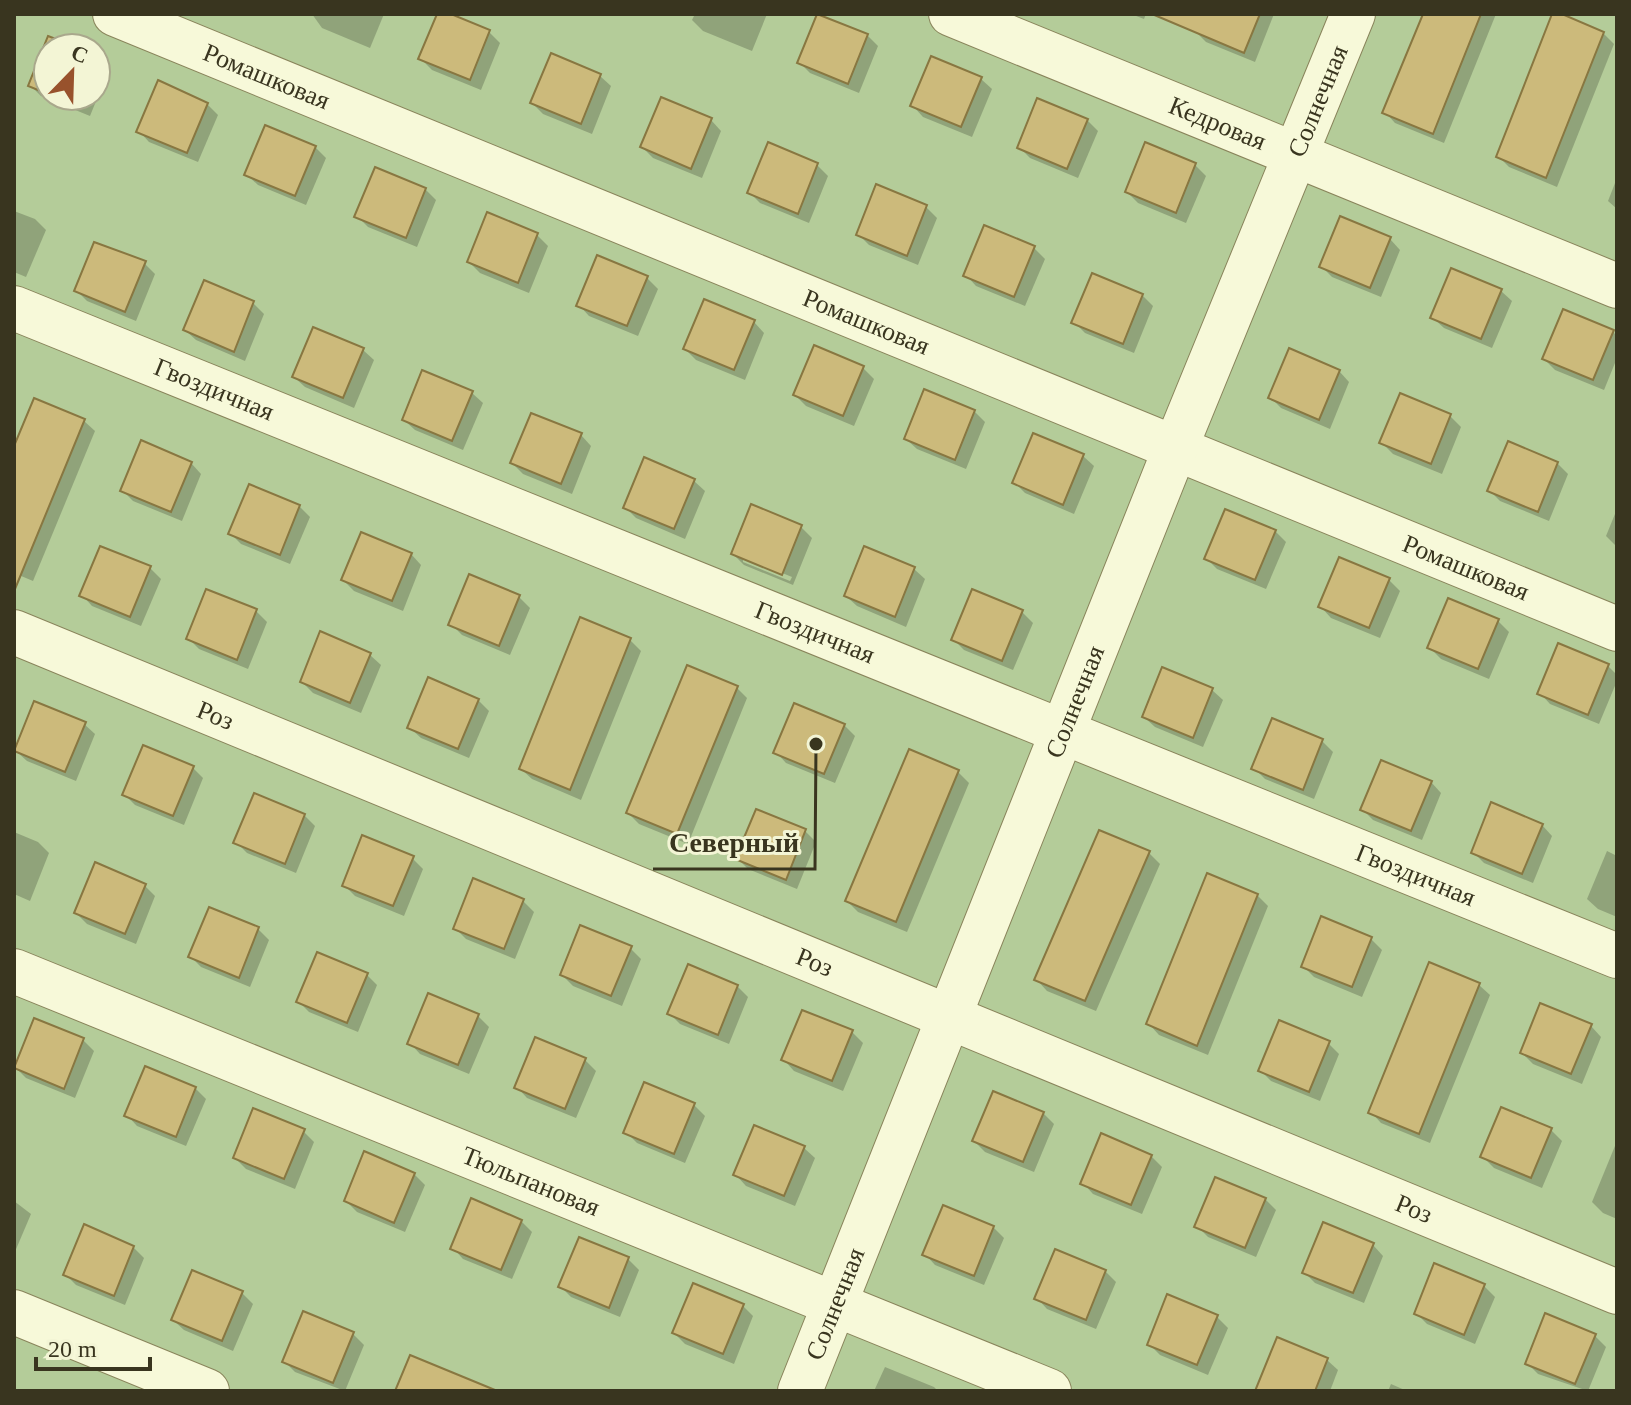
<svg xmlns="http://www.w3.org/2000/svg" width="1631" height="1405" viewBox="0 0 1631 1405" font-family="Georgia,serif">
<rect width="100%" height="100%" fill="#ebeec5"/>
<path fill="#b4cc99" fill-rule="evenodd" d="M14,14H1617V1391H14ZM48,48H96V96H48Z"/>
<g fill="#0003" fill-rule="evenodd">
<polygon points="312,14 384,14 370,48 322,28"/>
<polygon points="439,14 489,32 500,43 481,90 432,70 421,59"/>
<polygon points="695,14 767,14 752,51 703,31 692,20"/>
<polygon points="1131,14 1146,14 1144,19"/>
<polygon points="1203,14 1274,14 1255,62 1206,42 1196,32"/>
<polygon points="1424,14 1496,14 1444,143 1395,123 1385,112"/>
<polygon points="1554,14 1603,33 1614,44 1557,187 1509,167 1498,156"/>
<polygon points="867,35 878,46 859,93 810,73 799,62"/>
<polygon points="50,38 74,48 48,48 48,96 96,96 96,57 109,69 90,116 41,96 30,85"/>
<polygon points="600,76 611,86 592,134 543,114 532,103"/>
<polygon points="981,79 992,89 972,137 923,117 913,106"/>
<polygon points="207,104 218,115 198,162 149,142 139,131"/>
<polygon points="711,120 721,131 702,178 653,158 642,147"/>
<polygon points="1087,120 1098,131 1078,178 1030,158 1019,147"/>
<polygon points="769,144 817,165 828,176 809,223 760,203 749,192"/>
<polygon points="1146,145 1195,165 1206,176 1186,223 1138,203 1127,192"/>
<polygon points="315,147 326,158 306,205 258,185 247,175"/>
<polygon points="1617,178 1617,209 1608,201"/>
<polygon points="877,187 926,207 937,218 918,265 869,245 858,234"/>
<polygon points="425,189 436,200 417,247 368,227 357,216"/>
<polygon points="14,211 35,219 46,230 26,277 14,272"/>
<polygon points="488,215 537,235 548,246 529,293 480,273 469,262"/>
<polygon points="985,228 1034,248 1045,259 1025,306 976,286 966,275"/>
<polygon points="1390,239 1400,250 1381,297 1332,277 1321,266"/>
<polygon points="144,263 155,274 136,321 87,301 76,290"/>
<polygon points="647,278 658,289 638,336 589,316 579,305"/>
<polygon points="1501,291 1512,301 1492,348 1444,328 1433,318"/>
<polygon points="1142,295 1153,306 1134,353 1085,333 1074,322"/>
<polygon points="253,303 264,314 245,361 196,340 185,330"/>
<polygon points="754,322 764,333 745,380 696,360 685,349"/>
<polygon points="1613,332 1617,336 1617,358 1604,390 1555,370 1544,359"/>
<polygon points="363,350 374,360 354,408 305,387 294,377"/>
<polygon points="863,368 874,379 854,426 806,406 795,395"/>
<polygon points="1339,371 1349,382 1330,429 1281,408 1271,398"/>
<polygon points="472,393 483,403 463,450 415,430 404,420"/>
<polygon points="35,401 84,421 95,431 33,581 14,573 14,452"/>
<polygon points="974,411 985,422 966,469 917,449 906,439"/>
<polygon points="1450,416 1461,427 1442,474 1393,454 1382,443"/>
<polygon points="581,435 591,446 572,494 523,474 512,463"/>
<polygon points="1083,456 1094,466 1074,514 1025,493 1015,483"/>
<polygon points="191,463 201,474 182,521 133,501 122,490"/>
<polygon points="1557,463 1568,474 1549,521 1500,501 1489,490"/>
<polygon points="694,481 705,491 685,539 636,518 626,508"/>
<polygon points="299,506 310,517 290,564 241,544 231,534"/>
<polygon points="1617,509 1617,547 1606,536"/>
<path d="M801,527L812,538L793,585L744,565L733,554ZM743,557L792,577L790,581L743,562Z"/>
<polygon points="1275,531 1286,542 1266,589 1217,569 1207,559"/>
<polygon points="411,554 421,565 403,611 354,591 343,580"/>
<polygon points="150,568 161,579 141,626 92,606 82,595"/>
<polygon points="914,569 925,579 906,627 857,606 846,596"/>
<polygon points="1389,580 1400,591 1380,638 1331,618 1321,607"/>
<polygon points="519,597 530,608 510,655 462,635 451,624"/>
<polygon points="256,611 267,622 248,669 199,649 188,638"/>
<polygon points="1022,612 1033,623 1013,670 964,650 953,639"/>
<polygon points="1498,621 1509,632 1489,679 1441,659 1430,648"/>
<polygon points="630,640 641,651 581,800 532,779 521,769"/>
<polygon points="370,655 381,665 361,713 313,693 302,682"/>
<polygon points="1608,666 1617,675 1617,681 1599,724 1550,704 1540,693"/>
<polygon points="736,687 747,698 688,844 639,824 628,813"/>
<polygon points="1212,690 1223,700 1203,747 1155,727 1144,717"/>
<polygon points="478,700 489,711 469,758 421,738 410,728"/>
<polygon points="84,724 95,734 76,781 27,761 16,751"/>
<polygon points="844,725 855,736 835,783 786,763 776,752"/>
<polygon points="1322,741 1333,752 1314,799 1265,779 1254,768"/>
<polygon points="910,752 958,772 969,783 907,932 858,912 847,901"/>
<polygon points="192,767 203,778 184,825 135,805 124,794"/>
<polygon points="1431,782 1441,793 1422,840 1373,820 1362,809"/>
<polygon points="757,811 805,831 816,842 797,889 748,869 737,858"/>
<polygon points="304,815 315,826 296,873 247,853 236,842"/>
<polygon points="1542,825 1552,836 1533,883 1484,863 1473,852"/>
<polygon points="14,832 38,842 49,853 30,901 14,894"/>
<polygon points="1607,851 1617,856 1617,917 1598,909 1587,899"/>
<polygon points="1149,853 1160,864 1096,1011 1047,991 1037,980"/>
<polygon points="412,858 423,869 404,916 355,896 344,885"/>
<polygon points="474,881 523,901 534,912 515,959 466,939 455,928"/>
<polygon points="145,886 155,896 136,944 87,924 76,913"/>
<polygon points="1257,895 1268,906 1208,1055 1159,1035 1149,1024"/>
<polygon points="210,909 258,929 269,940 250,987 201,967 190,956"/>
<polygon points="1322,919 1371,939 1382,950 1362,997 1314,977 1303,966"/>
<polygon points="630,948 641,959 622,1006 573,986 562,975"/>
<polygon points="366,974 377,985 358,1032 309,1012 298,1001"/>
<polygon points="1479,985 1490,995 1430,1143 1381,1123 1371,1112"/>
<polygon points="737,986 748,997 729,1044 680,1024 669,1013"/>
<polygon points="478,1016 489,1027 469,1074 420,1054 410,1043"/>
<polygon points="35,1020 83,1040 94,1051 75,1098 26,1078 15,1067"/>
<polygon points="1591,1026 1601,1037 1582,1084 1533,1064 1522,1053"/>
<polygon points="852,1032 863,1043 843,1091 794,1071 784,1060"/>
<polygon points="1328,1043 1339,1054 1320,1101 1271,1081 1260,1070"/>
<polygon points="585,1060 596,1071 576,1118 527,1098 517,1087"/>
<polygon points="195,1088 206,1099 186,1146 137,1126 127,1115"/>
<polygon points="694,1105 705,1116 685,1163 637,1143 626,1132"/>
<polygon points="1043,1113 1054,1124 1034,1172 985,1152 974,1141"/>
<polygon points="1551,1130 1562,1141 1542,1188 1494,1168 1483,1157"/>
<polygon points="303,1131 314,1142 295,1189 246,1169 235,1158"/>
<polygon points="1617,1141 1617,1219 1603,1213 1592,1202"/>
<polygon points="804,1148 815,1158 795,1206 746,1186 736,1175"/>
<polygon points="1151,1156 1162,1167 1142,1214 1093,1194 1083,1183"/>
<polygon points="414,1174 425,1185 405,1232 357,1212 346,1201"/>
<polygon points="1265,1199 1276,1210 1256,1257 1208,1237 1197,1226"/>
<polygon points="14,1201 31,1214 14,1254"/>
<polygon points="521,1221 532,1232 512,1279 463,1259 453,1248"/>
<polygon points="993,1227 1004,1238 984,1285 935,1265 925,1254"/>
<polygon points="580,1239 628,1259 639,1270 620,1317 571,1297 560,1286"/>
<polygon points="1373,1245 1383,1256 1364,1303 1315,1283 1304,1272"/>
<polygon points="133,1247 144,1258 125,1305 76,1285 65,1274"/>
<polygon points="1435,1266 1484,1286 1495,1297 1475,1344 1427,1324 1416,1313"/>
<polygon points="1105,1271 1116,1282 1096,1329 1047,1309 1037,1298"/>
<polygon points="242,1293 253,1304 233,1351 184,1330 173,1320"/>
<polygon points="1168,1297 1217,1317 1228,1328 1208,1375 1160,1355 1149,1344"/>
<polygon points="743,1306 753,1316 734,1364 685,1344 674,1333"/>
<polygon points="353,1334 364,1345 345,1391 295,1372 285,1362"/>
<polygon points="1595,1336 1606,1347 1588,1391 1538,1374 1527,1363"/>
<polygon points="1327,1360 1338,1370 1330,1391 1263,1391"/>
<polygon points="885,1367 934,1387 938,1391 874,1391"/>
<polygon points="1391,1384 1407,1391 1388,1391"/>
</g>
<g fill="#ccba7b" stroke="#887741" stroke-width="2">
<polygon points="437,14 451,14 490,30 470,80 418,59"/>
<polygon points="817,14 868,34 848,84 797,63"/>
<polygon points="1152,14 1260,14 1244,53"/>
<polygon points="1423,14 1481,14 1433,134 1382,113"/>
<polygon points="1552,14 1562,14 1604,32 1546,178 1496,157"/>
<polygon points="48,36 79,48 48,48 48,94 28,86"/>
<polygon points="551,53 601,74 581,124 530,103"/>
<polygon points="931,56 982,77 961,127 910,106"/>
<polygon points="158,80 208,103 187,153 136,132"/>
<polygon points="53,96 83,96 79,107"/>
<polygon points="661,97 712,118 691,169 640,147"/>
<polygon points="1037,98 1088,119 1067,169 1017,148"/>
<polygon points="265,125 316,146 295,196 244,175"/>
<polygon points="768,142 818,163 798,214 747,193"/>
<polygon points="1145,142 1196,163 1176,213 1125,192"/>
<polygon points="375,167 426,188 406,238 354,217"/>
<polygon points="876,184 927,205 907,256 856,235"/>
<polygon points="487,212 538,233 518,283 467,262"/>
<polygon points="1340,216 1391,237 1370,288 1319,267"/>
<polygon points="984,225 1035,246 1014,297 963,276"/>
<polygon points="94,242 146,261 125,312 74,291"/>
<polygon points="597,255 648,276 627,326 576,306"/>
<polygon points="1451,268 1502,289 1481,339 1430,318"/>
<polygon points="1092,273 1143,294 1123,344 1071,323"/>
<polygon points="204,280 254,301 234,352 183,330"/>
<polygon points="704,299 755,320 734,370 683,349"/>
<polygon points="1563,309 1614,330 1593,380 1542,359"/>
<polygon points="313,327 364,348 343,398 292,377"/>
<polygon points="814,345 864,366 843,416 793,395"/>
<polygon points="1289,348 1340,370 1319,420 1268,398"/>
<polygon points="422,370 473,391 452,441 402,420"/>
<polygon points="924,389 975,410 955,460 904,439"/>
<polygon points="1400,393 1451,414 1431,464 1379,443"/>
<polygon points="34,398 85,419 15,589 14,446"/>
<polygon points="531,413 582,433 561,484 510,463"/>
<polygon points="1033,433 1084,454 1063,505 1012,483"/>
<polygon points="141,440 192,462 171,512 120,491"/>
<polygon points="1508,441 1558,462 1538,512 1487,491"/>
<polygon points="644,457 695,479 674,529 623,508"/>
<polygon points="249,484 300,505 280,555 228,534"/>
<polygon points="751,504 802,525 782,575 731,554"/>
<polygon points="1225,509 1276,530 1255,580 1204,559"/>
<polygon points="361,532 412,553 392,601 341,580"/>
<polygon points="100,546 151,566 130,617 79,596"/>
<polygon points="864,546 915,567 895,617 844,596"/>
<polygon points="1339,557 1390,578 1369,628 1318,607"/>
<polygon points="469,574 520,595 499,646 448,625"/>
<polygon points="206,589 257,609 237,660 186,639"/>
<polygon points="972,589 1023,610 1002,661 951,640"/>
<polygon points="1448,598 1499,619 1478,669 1427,648"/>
<polygon points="580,617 631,638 570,790 519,769"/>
<polygon points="320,631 371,653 350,703 300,682"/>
<polygon points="1558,643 1609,664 1588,715 1537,694"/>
<polygon points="687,665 738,686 677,834 626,813"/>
<polygon points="1162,667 1213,688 1193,738 1142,717"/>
<polygon points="428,677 479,699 458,749 407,728"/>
<polygon points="34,701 86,722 65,772 14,751"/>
<polygon points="794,703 845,724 824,774 773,753"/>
<polygon points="1272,718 1323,739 1303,790 1251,769"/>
<polygon points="143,745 194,766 173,816 122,795"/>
<polygon points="909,749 959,770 896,922 845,901"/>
<polygon points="1381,760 1432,781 1411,831 1360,810"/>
<polygon points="254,793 305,814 285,864 233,843"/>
<polygon points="1491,802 1543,824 1522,874 1471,853"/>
<polygon points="756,809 806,829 786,880 735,859"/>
<polygon points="1099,830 1150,851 1085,1001 1034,980"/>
<polygon points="362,835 414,856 393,906 342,886"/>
<polygon points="95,862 146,884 125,934 74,913"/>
<polygon points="1207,873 1258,894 1197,1046 1146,1024"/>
<polygon points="473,878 524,899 504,949 453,929"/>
<polygon points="209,907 259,927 239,978 188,957"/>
<polygon points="1321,916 1372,937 1352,987 1301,967"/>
<polygon points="580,925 632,946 611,996 560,975"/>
<polygon points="317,952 368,973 347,1023 296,1002"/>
<polygon points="1429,962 1480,983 1419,1134 1368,1113"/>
<polygon points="688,964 738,985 718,1035 667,1014"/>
<polygon points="428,993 479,1014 458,1065 407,1044"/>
<polygon points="1540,1003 1592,1024 1571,1074 1520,1053"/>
<polygon points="802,1010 853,1030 832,1081 781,1060"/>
<polygon points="34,1018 84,1038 64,1089 14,1068"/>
<polygon points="1279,1020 1330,1041 1309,1092 1258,1071"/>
<polygon points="535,1037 586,1058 565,1109 514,1088"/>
<polygon points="145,1066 196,1087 176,1137 124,1116"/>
<polygon points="644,1082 695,1103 674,1154 623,1133"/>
<polygon points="993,1091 1044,1112 1023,1162 972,1141"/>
<polygon points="1501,1107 1552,1128 1531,1178 1480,1157"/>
<polygon points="253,1108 305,1129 284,1179 233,1158"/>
<polygon points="754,1125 805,1146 784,1196 733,1175"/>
<polygon points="1101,1133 1152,1155 1131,1205 1080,1184"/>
<polygon points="364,1151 415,1173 394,1223 344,1201"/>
<polygon points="1215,1177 1266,1198 1245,1248 1194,1227"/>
<polygon points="471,1198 522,1220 501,1270 450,1249"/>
<polygon points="943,1205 994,1226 974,1276 922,1255"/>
<polygon points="1323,1222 1374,1243 1353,1293 1302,1273"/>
<polygon points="84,1224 134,1246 114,1296 63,1275"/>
<polygon points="579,1237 629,1257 609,1308 558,1287"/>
<polygon points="1055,1249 1106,1270 1086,1320 1034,1299"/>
<polygon points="1434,1263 1485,1284 1464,1335 1414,1314"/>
<polygon points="192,1270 243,1291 222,1341 171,1320"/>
<polygon points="693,1283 744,1304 723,1354 672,1333"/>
<polygon points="1167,1294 1218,1315 1197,1365 1147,1345"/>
<polygon points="303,1311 354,1332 333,1383 282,1362"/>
<polygon points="1545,1313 1596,1334 1575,1384 1525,1364"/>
<polygon points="1277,1337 1328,1358 1315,1391 1255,1391"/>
<polygon points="410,1355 495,1390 495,1391 395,1391"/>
</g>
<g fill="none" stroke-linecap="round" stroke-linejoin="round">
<g stroke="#89845b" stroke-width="46">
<g id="street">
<path id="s1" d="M115,14L1617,629"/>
<path id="s2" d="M951,14L1617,286"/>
<path id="s3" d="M14,308L1617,956"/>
<path id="s4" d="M14,632L1617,1292"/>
<path id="s5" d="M14,971L1049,1391"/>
<polyline points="14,1312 207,1391"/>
<path id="s6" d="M800,1391L1175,449L1353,14"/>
</g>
</g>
<use href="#street" stroke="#f7f9d9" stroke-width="44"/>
</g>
<g text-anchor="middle" stroke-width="6" stroke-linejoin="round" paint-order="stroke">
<g font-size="26" fill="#39351f" stroke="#f3f5d5">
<text dy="9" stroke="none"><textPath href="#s1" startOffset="164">Ромашковая</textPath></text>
<text dy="9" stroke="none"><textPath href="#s6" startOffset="1390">Солнечная</textPath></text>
<text dy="9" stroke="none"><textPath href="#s2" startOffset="288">Кедровая</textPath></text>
<text dy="9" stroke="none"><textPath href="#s1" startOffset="812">Ромашковая</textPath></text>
<text dy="9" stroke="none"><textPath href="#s3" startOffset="216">Гвоздичная</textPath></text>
<text dy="9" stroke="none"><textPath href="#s1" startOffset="1460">Ромашковая</textPath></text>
<text dy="9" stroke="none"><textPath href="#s3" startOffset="864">Гвоздичная</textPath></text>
<text dy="9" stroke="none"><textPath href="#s6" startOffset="742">Солнечная</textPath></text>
<text dy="9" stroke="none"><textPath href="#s4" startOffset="218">Роз</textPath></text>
<text dy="9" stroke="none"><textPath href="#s3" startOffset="1512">Гвоздичная</textPath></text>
<text dy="9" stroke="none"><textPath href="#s4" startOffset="866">Роз</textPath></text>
<text dy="9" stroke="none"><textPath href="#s5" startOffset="558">Тюльпановая</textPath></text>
<text dy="9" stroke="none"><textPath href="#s4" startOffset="1514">Роз</textPath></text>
<text dy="9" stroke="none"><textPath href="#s6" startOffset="94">Солнечная</textPath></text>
</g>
</g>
<path fill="none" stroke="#39351f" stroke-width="3" d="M816 744L815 869H653"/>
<circle fill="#39351f" stroke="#f3f5d5" stroke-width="3" cx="816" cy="744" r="8"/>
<g font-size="28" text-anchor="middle" font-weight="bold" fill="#39351f" stroke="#f3f5d5" stroke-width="6" stroke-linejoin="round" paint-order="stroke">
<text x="734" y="852">Северный</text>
</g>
<rect width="1631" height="1405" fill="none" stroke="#39351f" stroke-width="32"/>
<g transform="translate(72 72) rotate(23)"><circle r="38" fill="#f3f5d5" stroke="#a9a88c" stroke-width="2"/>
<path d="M0-6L14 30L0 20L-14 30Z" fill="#98522c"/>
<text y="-12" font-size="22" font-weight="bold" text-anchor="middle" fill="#39351f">С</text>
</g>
<path d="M36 1357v12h114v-12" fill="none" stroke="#39351f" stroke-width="4"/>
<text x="48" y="1357" font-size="24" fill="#39351f" stroke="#f3f5d5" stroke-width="6" paint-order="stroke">20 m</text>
</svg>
